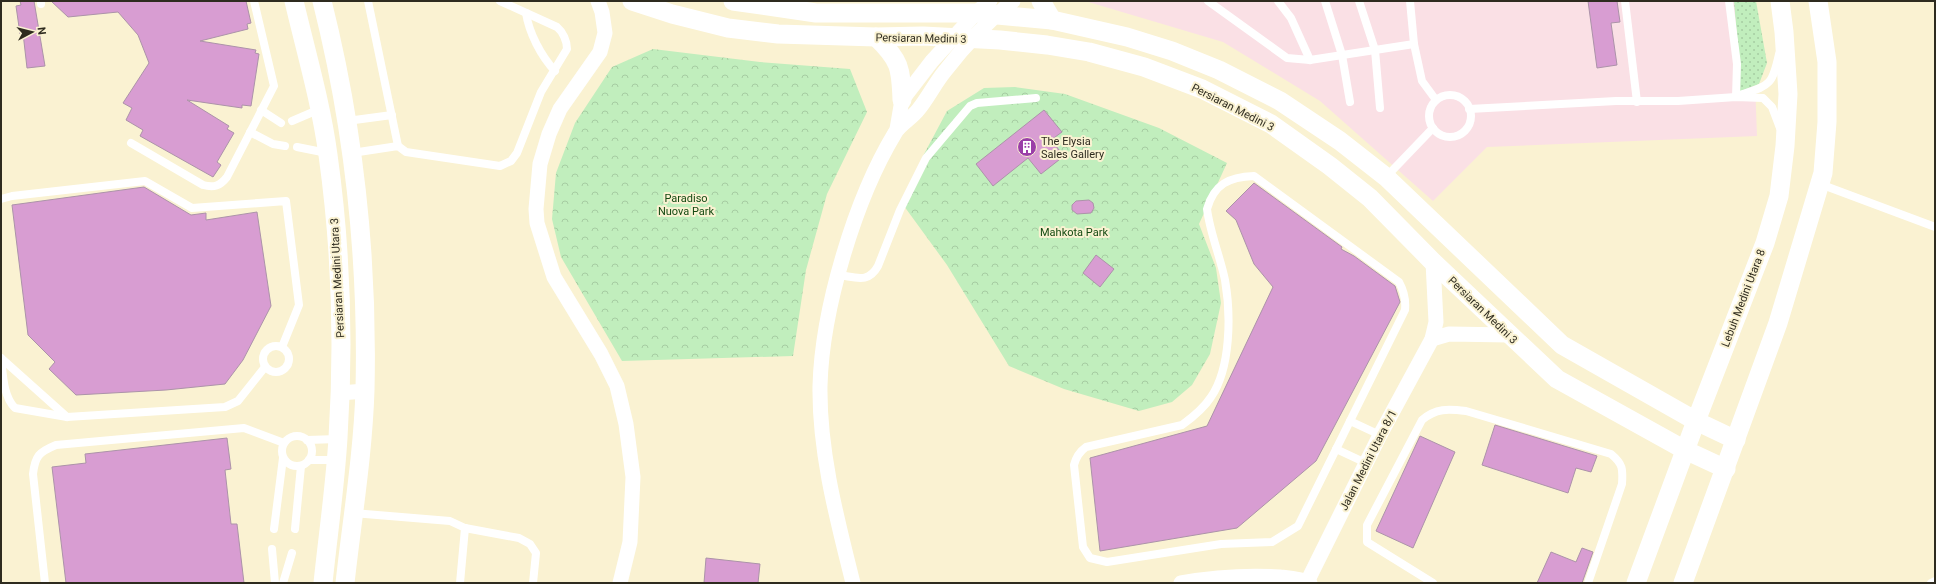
<svg xmlns="http://www.w3.org/2000/svg" width="1936" height="584" viewBox="0 0 1936 584" font-family="Roboto,sans-serif">
<defs>
<pattern id="grass-dots" width="8" height="8" patternUnits="userSpaceOnUse"><rect width="8" height="8" fill="#c1eebd"/><path d="M2 2h.1M6 6h.1" fill="none" stroke="#a6cca2" stroke-width="1.8" stroke-linecap="round"/></pattern>
<pattern id="park-crowns" width="20" height="18" patternUnits="userSpaceOnUse"><rect width="20" height="18" fill="#c1eebd"/><path d="M2 6a3 3 0 1 1 6 0M12 15a3 3 0 1 1 6 0" fill="none" stroke="#a6cca2"/></pattern>
</defs>
<rect width="100%" height="100%" fill="#faf2d2"/>
<polygon fill="#fae0e5" points="1085,1 1752,1 1757,136 1487,147 1433,201 1320,101 1223,42"/>
<polygon fill="url(#grass-dots)" points="1734,1 1756,1 1767,63 1759,84 1738,92 1740,73"/>
<g fill="url(#park-crowns)">
<polygon points="653,49 760,62 850,69 867,112 827,194 806,270 793,356 622,361 561,257 552,219 556,173 575,123 612,67"/>
<polygon points="1015,87 1065,94 1159,128 1227,163 1199,224 1216,268 1221,303 1210,354 1192,385 1172,402 1139,411 1064,389 1009,366 947,265 904,206 923,156 947,111 984,88"/>
</g>
<g fill="#d89dd2" stroke="#ac93a9">
<polygon points="20,1 34,1 45,66 27,68 23,33 20,34 16,6 21,5"/>
<polygon points="51,1 246,1 251,23 247,24 248,29 200,41 256,50 255,53 259,54 251,106 242,105 242,108 187,100 229,126 227,129 234,133 217,162 221,165 213,177 140,136 143,130 126,120 132,108 123,103 149,63 138,35 118,12 68,17"/>
<polygon points="1588,1 1617,1 1620,22 1611,23 1617,65 1597,68"/>
<polygon points="1044,110 1062,132 1051,140 1064,156 1041,174 1028,158 993,186 976,164"/>
<polygon points="1254,183 1342,247 1341,249 1354,256 1395,286 1400,302 1316,461 1237,528 1100,551 1090,458 1207,426 1273,287 1254,264 1236,220 1226,211"/>
<polygon points="144,187 191,215 206,213 206,220 257,212 271,306 243,360 225,384 166,390 76,395 49,369 55,362 28,335 12,205"/>
<polygon points="1089,200 1093,203 1094,208 1091,213 1077,214 1072,210 1072,205 1076,201"/>
<polygon points="1096,255 1114,269 1100,287 1083,273"/>
<polygon points="1495,425 1597,456 1591,472 1576,468 1568,493 1482,465"/>
<polygon points="1420,436 1455,452 1413,548 1376,531"/>
<polygon points="227,438 231,469 225,470 231,524 237,524 244,583 66,583 52,467 86,463 85,454"/>
<polygon points="1582,548 1593,552 1582,583 1537,583 1551,552 1576,562"/>
<polygon points="706,558 760,564 758,583 704,583"/>
</g>
<g fill="none" stroke-linecap="round" stroke-linejoin="round">
<g stroke="#fff" stroke-width="8">
<polyline points="41,1 41,4"/>
<polyline points="368,1 398,146"/>
<polyline points="1208,1 1287,58 1310,60 1375,50 1359,1"/>
<polyline points="1278,1 1291,18 1310,60"/>
<polyline points="1325,1 1342,55 1350,102"/>
<polyline points="1410,1 1414,44 1422,81 1436,100"/>
<polyline points="1625,1 1637,102"/>
<polyline points="1729,1 1737,64 1736,97"/>
<path d="M526,13C529,33 541,56 555,71"/>
<path d="M1740,95C1770,85 1772,86 1779,54"/>
<circle cx="1450" cy="116" r="21"/>
<polyline points="1380,108 1375,50 1414,44"/>
<polyline points="1469,109 1616,101 1678,101 1736,97 1763,98 1772,107 1780,128"/>
<polyline points="261,110 281,123"/>
<polyline points="292,121 320,109"/>
<polyline points="347,121 392,115"/>
<polyline points="250,132 273,144 285,146"/>
<path d="M131,143L203,185C214,188 220,186 227,177L274,86L254,1"/>
<polyline points="297,147 327,153"/>
<path d="M352,153L398,146L406,152L500,166L511,161L517,153L541,92L567,49C567,41 563,32 557,27L500,1"/>
<path d="M1254,176L1399,282C1404,291 1406,300 1405,310L1298,526L1272,542L1221,544L1107,562L1090,558L1083,547L1074,465C1076,457 1079,452 1086,447L1182,425C1193,417 1204,408 1211,397C1231,368 1231,314 1225,280C1220,256 1210,233 1207,209C1214,184 1229,177 1254,176Z"/>
<polyline points="1386,177 1433,128"/>
<polyline points="1820,184 1935,227"/>
<polyline points="1,199 12,196 145,181 192,208 286,201 299,305 282,347"/>
<path d="M838,275C856,277 868,284 878,266L900,210L926,158L970,106L977,103L1036,98"/>
<circle cx="276" cy="359" r="13"/>
<path d="M1,358C3,374 3,396 15,408L67,417L225,407L238,401L265,367"/>
<polyline points="1,358 67,417"/>
<polyline points="1350,421 1380,435"/>
<circle cx="297" cy="451" r="15"/>
<polyline points="307,440 338,439"/>
<polyline points="1336,449 1366,463"/>
<polyline points="309,460 336,460"/>
<polyline points="353,513 450,521 465,528 519,538 530,544 536,553 533,583"/>
<polyline points="274,529 283,458"/>
<polyline points="295,529 301,466"/>
<polyline points="272,549 275,583"/>
<path d="M45,583L33,474C35,456 39,452 56,445L244,428L284,443"/>
<polyline points="283,583 292,553"/>
<polyline points="460,583 465,528"/>
<path d="M1433,583L1367,542V525L1422,420C1436,408 1448,409 1466,411L1611,454C1623,464 1623,469 1622,484L1588,583"/>
<polyline points="1931,583 1935,581"/>
</g>
<g stroke="#fff" stroke-width="15">
<polyline points="598,1 602,12 605,33 600,52 560,109 549,134 540,164 536,209 537,223 554,277 601,354 617,386 626,424 633,477 630,542 620,583"/>
<polyline points="897,129 902,100 932,61 976,13 990,1"/>
<polyline points="1432,339 1449,334 1509,335"/>
<polyline points="340,393 365,391"/>
<polyline points="1307,582 1380,435 1432,339 1436,322 1433,262"/>
<path d="M853,583C837,519 819,452 820,386C822,309 855,199 895,133C900,124 911,119 918,110C928,98 935,83 945,71C965,45 988,21 1013,1"/>
<path d="M1181,583C1214,577 1246,575 1280,577C1289,578 1302,579 1310,583"/>
</g>
<g stroke="#fff" stroke-width="19">
<path d="M294,1C306,52 321,103 328,155C341,248 344,344 338,438C335,487 328,535 323,583"/>
<path d="M322,1C354,128 368,259 365,390C363,454 352,520 345,583"/>
<polyline points="632,1 672,14 728,28 778,34 876,37 923,36 1000,40 1047,45 1089,52 1144,67 1202,89 1271,124 1330,166 1370,198 1433,262 1557,379 1685,450 1726,469"/>
<polyline points="733,1 816,13 976,13 1052,20 1127,37 1172,51 1219,70 1280,101 1340,141 1386,177 1562,345 1696,421 1736,440"/>
<polyline points="1041,1 1052,20"/>
<path d="M876,37C900,60 901,68 902,100"/>
<polyline points="1636,583 1696,421 1765,243 1779,196 1785,146 1788,94 1784,32 1780,1"/>
<polyline points="1683,583 1778,323 1823,173 1827,122 1827,62 1818,1"/>
</g>
</g>
<defs>
<g id="building-disc" transform="scale(1)"><circle r="9.5" fill="#9a3ea8" stroke="#faf2d2"/><path d="M-4-6H4V6H1V3H-1V6H-4ZM-2.5-4.3h1.7v1.8h-1.7ZM.8-4.3h1.7v1.8H.8ZM-2.5-1h1.7V.8h-1.7ZM.8-1h1.7V.8H.8Z" fill="#fff"/></g>
</defs>
<g fill-rule="evenodd">
<use href="#building-disc" x="1027" y="147"/>
</g>
<g text-anchor="middle" stroke-width="4" stroke-linejoin="round" paint-order="stroke">
<g font-size="11" fill="#2e2b1f" stroke="#faf2d2">
<text transform="translate(921 38) rotate(1)" y="4">Persiaran Medini 3</text>
<text transform="translate(1233 107) rotate(27)" y="4">Persiaran Medini 3</text>
<text transform="translate(337 278) rotate(-93)" y="4">Persiaran Medini Utara 3</text>
<text transform="translate(1743 298) rotate(-69)" y="4">Lebuh Medini Utara 8</text>
<text transform="translate(1483 310) rotate(44)" y="4">Persiaran Medini 3</text>
<text transform="translate(1368 460) rotate(-63)" y="4">Jalan Medini Utara 8/1</text>
</g>
<g font-size="11" fill="#2e2b1f" stroke="#faf2d2" text-anchor="start">
<text x="1041" y="145">The Elysia<tspan x="1041" dy="13">Sales Gallery</tspan></text>
</g>
<g font-size="11" fill="#134911" stroke="#faf2d2">
<text x="686" y="202">Paradiso<tspan x="686" dy="13">Nuova Park</tspan></text>
<text x="1074" y="236">Mahkota Park</text>
</g>
</g>
<rect width="1936" height="584" fill="none" stroke="#2e2b1f" stroke-width="4"/>
<g transform="translate(32 32) rotate(83)" stroke="#faf2d2" stroke-width="3" paint-order="stroke">
<path d="M0-3L7 15L0 10L-7 15Z" fill="#2e2b1f"/>
<text y="-6" font-size="11" font-weight="bold" text-anchor="middle" fill="#2e2b1f">N</text>
</g>
</svg>
